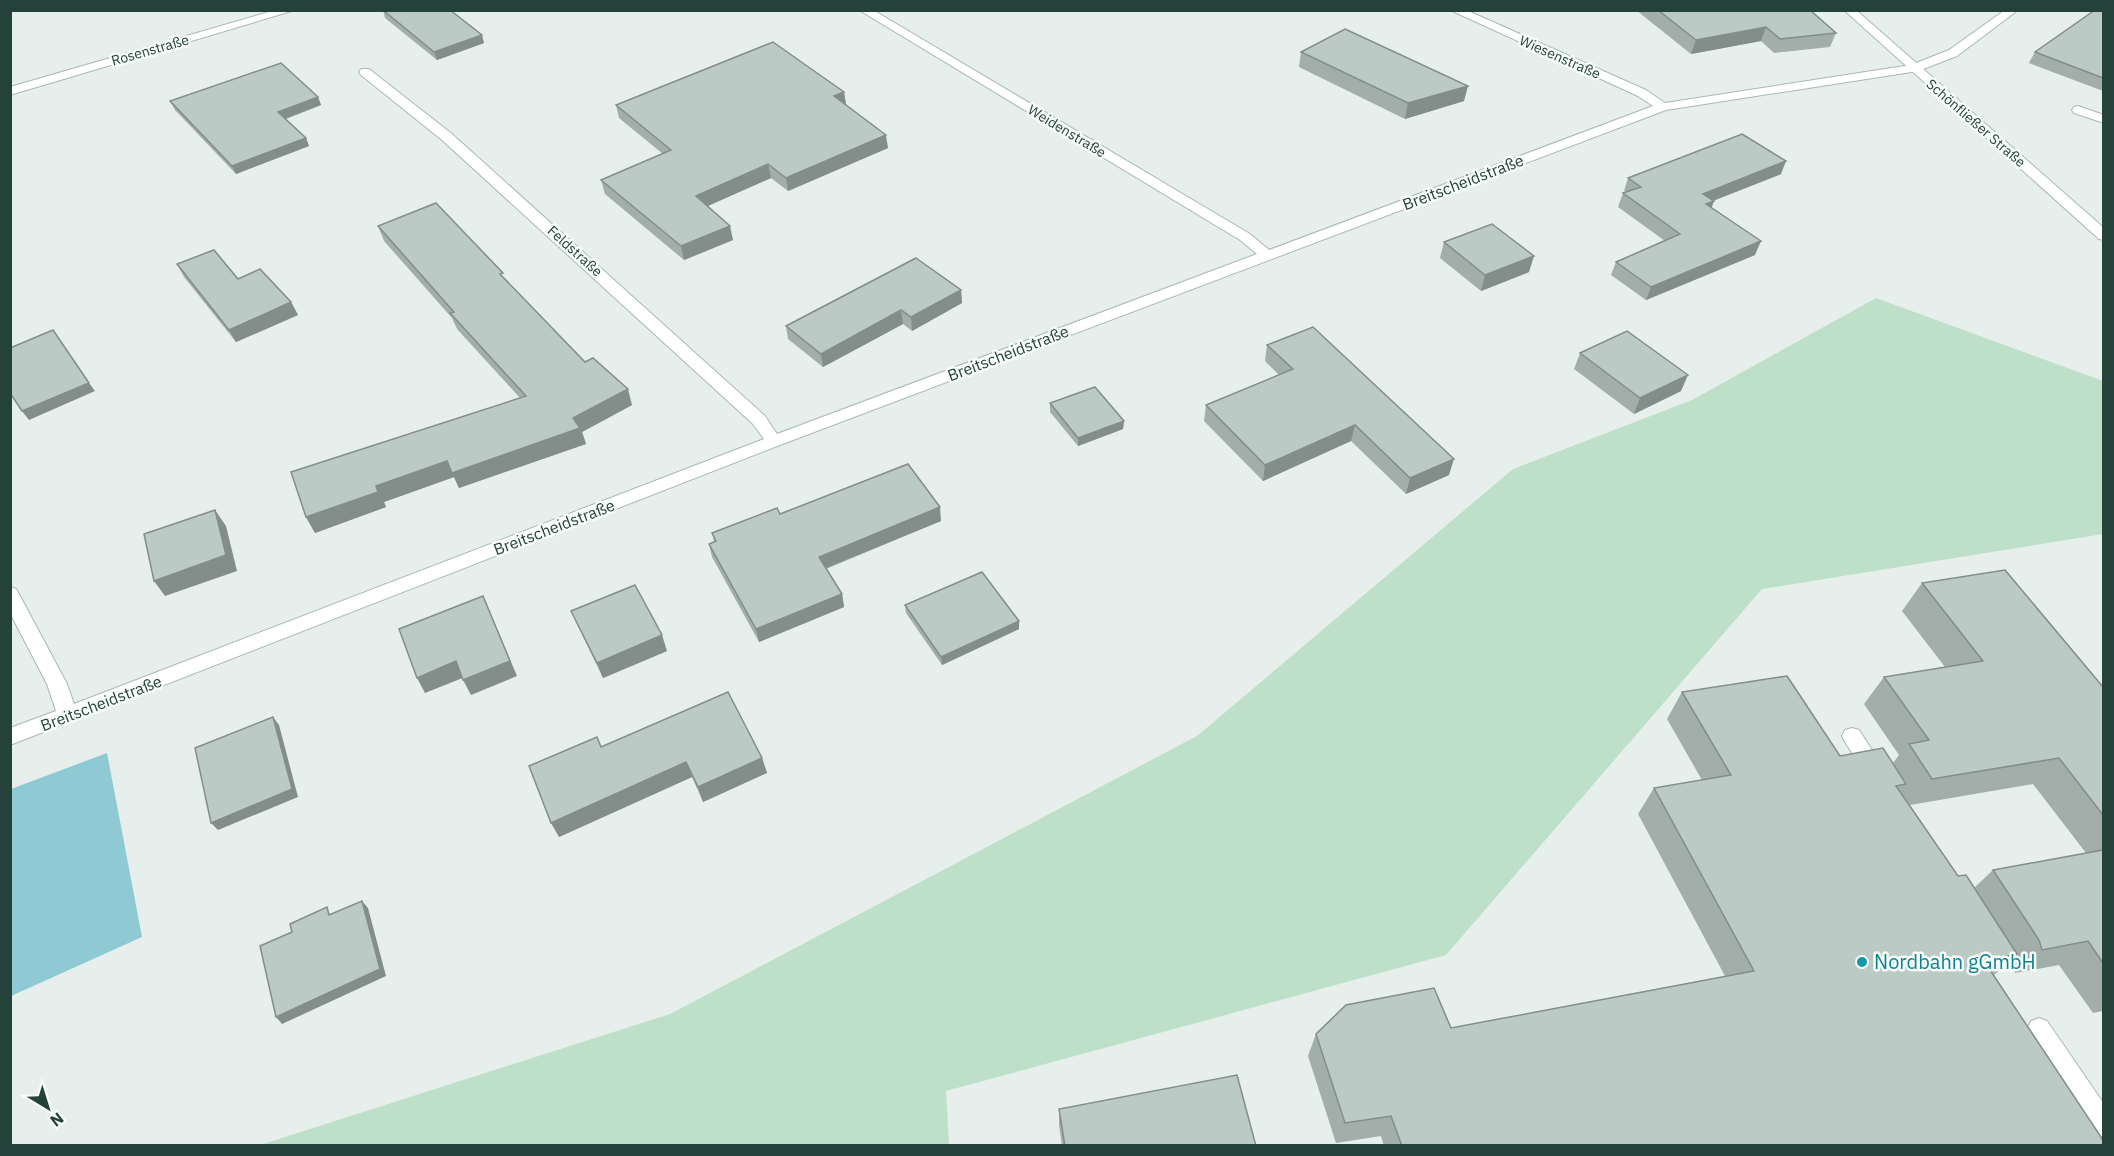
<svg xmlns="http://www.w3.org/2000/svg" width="2114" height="1156" viewBox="0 0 2114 1156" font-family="'IBM Plex Sans',sans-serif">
<rect width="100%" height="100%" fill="#e6efeb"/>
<polygon fill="#bfe0c8" points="1876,298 2103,381 2103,534 1762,589 1446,955 946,1091 949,1145 260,1145 670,1014 1197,736 1513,469 1692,400"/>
<polygon fill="#8ec9d4" points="107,753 142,937 11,996 11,789"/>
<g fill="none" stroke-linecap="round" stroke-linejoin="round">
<g stroke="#a8b8b2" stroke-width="2">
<g id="service">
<polygon points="1852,728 1859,730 1883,767 1886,773 1883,779 1876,782 1869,779 1845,742 1842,736 1845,730"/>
<polygon points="2039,1018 2047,1021 2104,1104 2104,1138 2095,1135 2031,1037 2027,1029 2031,1021"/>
</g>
</g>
<g stroke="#a8b8b2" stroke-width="2">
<g id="minor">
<polygon points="276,10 295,10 10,95 10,87"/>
<polygon points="859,10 873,10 1250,234 1269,250 1653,106 1638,96 1450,10 1466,10 1646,90 1665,103 1911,65 1949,50 2005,10 2018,10 1957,56 1918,71 1666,110 780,445 10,745 10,728 56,711 47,684 10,613 10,587 16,589 19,594 67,684 74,704 764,439 753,424 442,140 361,75 359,72 361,69 369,69 452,134 765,416 777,434 1257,254 1240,240"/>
<polygon points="2078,106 2104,115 2104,123 2074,113 2072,110 2074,107"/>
</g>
</g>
<g stroke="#a4bbb3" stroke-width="2">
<polygon id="secondary" points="1844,10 1856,10 2104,228 2104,240 2099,239"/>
</g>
<use href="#service" fill="#fff" fill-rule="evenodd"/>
<use href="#minor" fill="#fff" fill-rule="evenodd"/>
<use href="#secondary" fill="#fff" fill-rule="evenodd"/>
</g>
<g fill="#a1aea9" fill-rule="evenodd">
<polygon points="383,10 484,43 437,60 385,18"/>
<polygon points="1636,10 1810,10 1836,33 1830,47 1774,53 1761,41 1691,54"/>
<polygon points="2103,10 2103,91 2029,63 2035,52"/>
<polygon points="1301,52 1464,101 1405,119 1299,67"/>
<polygon points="844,92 846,104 888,148 788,191 771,178 707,206 733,240 684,260 605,194 601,180 663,154 619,118 616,105"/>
<polygon points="318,97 321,105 286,119 306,138 309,146 236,174 175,110 170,101"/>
<polygon points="1781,174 1713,201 1711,208 1755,255 1646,300 1611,275 1616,262 1665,241 1618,207 1623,193 1626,192 1624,191 1628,178"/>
<polygon points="378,226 505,280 585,362 632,405 582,432 586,444 459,488 454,477 384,502 386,507 315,533 306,517 520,398 457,329 452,318 384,241"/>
<polygon points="1444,242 1529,272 1481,291 1440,258"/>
<polygon points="177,264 238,279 291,302 298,315 236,342 184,277"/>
<polygon points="961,290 962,303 912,331 903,324 823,367 788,339 786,326"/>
<polygon points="1267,345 1449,475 1406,494 1351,441 1263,481 1204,421 1206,405 1279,375 1265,361"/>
<polygon points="1580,353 1681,391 1634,414 1574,369"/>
<polygon points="1050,403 1124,421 1123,429 1078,446 1050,412"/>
<polygon points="780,514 941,521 826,569 842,594 844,607 759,642 712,557 709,544 714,542 712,533"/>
<path d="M1922,583L2103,687V1011L2093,1013L2059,965L2015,973L2010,961L1994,975L2103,1146H1384L1381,1136L1336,1143L1308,1056L1316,1034L1451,1028L1725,976L1638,814L1654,788L1702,780L1667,719L1682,692L1840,756L1893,763L1899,755L1864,704L1884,677L1945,667L1902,611ZM2033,784L2086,853L1993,870L1974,888L1958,876L1900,791L1910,805Z"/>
<polygon points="905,605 1019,629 942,665 906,613"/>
<polygon points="571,611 667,651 603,678 578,626"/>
<polygon points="601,747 762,758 767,773 703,802 692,777 559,837"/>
<polygon points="1059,1109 1256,1146 1062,1146 1059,1125"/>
</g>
<g fill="#838d89">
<polygon points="1766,27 1761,41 1691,54 1696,40"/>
<polygon points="482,35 484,43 437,60 434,52"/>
<polygon points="1468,86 1464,101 1405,119 1408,103"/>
<polygon points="844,92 846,105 834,96"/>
<polygon points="318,97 321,105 282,120 278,112"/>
<polygon points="886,135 888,148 788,191 786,178"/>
<polygon points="306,138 309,146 236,174 232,166"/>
<polygon points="1786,161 1781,174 1697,207 1703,194"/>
<polygon points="768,164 771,178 699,210 696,196"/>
<polygon points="1714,201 1709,215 1706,204"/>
<polygon points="730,226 733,240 684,260 681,246"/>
<polygon points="1761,241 1755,255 1646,300 1651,287"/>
<polygon points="1534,256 1529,272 1481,291 1485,275"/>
<polygon points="961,290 962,303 912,331 911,317"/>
<polygon points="291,302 298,315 236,342 229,330"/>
<polygon points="901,310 903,324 823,367 821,354"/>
<polygon points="1688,375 1681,391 1634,414 1640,398"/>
<polygon points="89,383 95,391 29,420 22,411"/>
<polygon points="628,389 632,405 582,432 586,444 459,488 454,477 384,502 386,507 315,533 306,517 376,486 573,418"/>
<polygon points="1124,421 1123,429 1078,446 1078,438"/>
<polygon points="1355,425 1351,441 1263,481 1265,465"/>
<polygon points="1454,459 1449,475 1406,494 1410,478"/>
<polygon points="940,507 941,521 821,570 819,557"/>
<polygon points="215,510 226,526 237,571 165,596 154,581"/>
<polygon points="842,594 844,607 759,642 756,629"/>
<polygon points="483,596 517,676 471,695 463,680"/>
<polygon points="1019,621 1019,629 942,665 941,657"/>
<polygon points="662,635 667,651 603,678 597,663"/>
<polygon points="456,661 465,677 425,693 417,678"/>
<polygon points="273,717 279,725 298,797 218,830 211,823"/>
<polygon points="762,758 767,773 703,802 698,787"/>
<polygon points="686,762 692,777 559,837 551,823"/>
<polygon points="362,901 368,908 386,976 282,1024 276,1017"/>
</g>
<g fill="#bbcac4" stroke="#838d89" stroke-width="1.5">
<polygon points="383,10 450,10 482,35 434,52"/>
<polygon points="1658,10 1810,10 1836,33 1780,39 1766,27 1696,40"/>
<polygon points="2095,10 2103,10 2103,78 2035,52"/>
<polygon points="1345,29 1468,86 1408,103 1301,52"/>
<polygon points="773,42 844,92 834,96 886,135 786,178 768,164 696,196 730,226 681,246 601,180 671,150 616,105"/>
<polygon points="281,63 318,97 278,112 306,138 232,166 170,101"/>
<polygon points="1742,134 1786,161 1703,194 1714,201 1706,204 1761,241 1651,287 1616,262 1680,234 1623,193 1641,187 1628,178"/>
<polygon points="436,203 503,273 500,274 585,362 593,358 628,389 573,418 580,428 452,473 447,461 376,486 378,492 306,517 291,472 526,396 450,313 454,312 378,226"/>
<polygon points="1492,224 1534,256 1485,275 1444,242"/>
<polygon points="214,250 238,279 260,269 291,302 229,330 177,264"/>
<polygon points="916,258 961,290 911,317 901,310 821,354 786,326"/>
<polygon points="1313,327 1454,459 1410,478 1355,425 1265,465 1206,405 1293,369 1267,345"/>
<polygon points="53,330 89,383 22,411 10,393 10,348"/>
<polygon points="1627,331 1688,375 1640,398 1580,353"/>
<polygon points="1095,387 1124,421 1078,438 1050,403"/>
<polygon points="908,464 940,507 819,557 842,594 756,629 709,544 716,541 712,533 777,508 780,514"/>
<polygon points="215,510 226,555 154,581 144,534"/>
<polygon points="2005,570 2103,687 2103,815 2059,758 1932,779 1909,744 1929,740 1884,677 1983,661 1922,583"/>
<polygon points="982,572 1019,621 941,657 905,605"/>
<polygon points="635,585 662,635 597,663 571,611"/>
<polygon points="483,596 510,661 463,680 456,661 417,678 399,629"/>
<polygon points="1787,676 1840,756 1883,748 1906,784 1896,786 1958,876 1966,875 2017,954 1984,961 2103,1140 2103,1146 1402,1146 1391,1116 1345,1123 1316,1034 1346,1005 1434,988 1451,1028 1754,971 1654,788 1731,775 1682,692"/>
<polygon points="728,692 762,758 698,787 686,762 551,823 529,766 597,737 601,747"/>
<polygon points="273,717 292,789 211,823 195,748"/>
<polygon points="2103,850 2103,963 2088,941 2042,950 2039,940 1993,870"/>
<polygon points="362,901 380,969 276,1017 260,946 292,932 290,924 327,907 329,915"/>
<polygon points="1237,1075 1256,1146 1065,1146 1059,1109"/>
</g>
<circle fill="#0f9aa8" stroke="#f7fbf9" stroke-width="2" cx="1862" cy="962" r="6"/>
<g text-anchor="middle" stroke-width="5" stroke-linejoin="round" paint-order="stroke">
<g font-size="14" fill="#24423a" stroke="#f7fbf9">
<text transform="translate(150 50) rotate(-16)" y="5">Rosenstraße</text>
<text transform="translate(1560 57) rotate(24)" y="5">Wiesenstraße</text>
<text transform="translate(1976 123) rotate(41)" y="5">Schönfließer Straße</text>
<text transform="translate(1067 131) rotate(31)" y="5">Weidenstraße</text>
<text transform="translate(575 251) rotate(42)" y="5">Feldstraße</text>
</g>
<g font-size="16" fill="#24423a" stroke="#f7fbf9">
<text transform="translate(1463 182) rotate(-21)" y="6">Breitscheidstraße</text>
<text transform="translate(1008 353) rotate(-21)" y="6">Breitscheidstraße</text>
<text transform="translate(554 527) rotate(-21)" y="6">Breitscheidstraße</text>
<text transform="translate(101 703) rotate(-21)" y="6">Breitscheidstraße</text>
</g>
<g font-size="20" fill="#0d838f" stroke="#f7fbf9" text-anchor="start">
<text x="1874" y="969">Nordbahn gGmbH</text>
</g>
</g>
<rect width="2114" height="1156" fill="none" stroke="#24423a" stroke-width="24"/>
<g transform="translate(48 1108) rotate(142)" stroke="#f7fbf9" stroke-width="4.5" paint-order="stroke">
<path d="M0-4.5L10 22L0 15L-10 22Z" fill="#24423a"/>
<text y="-9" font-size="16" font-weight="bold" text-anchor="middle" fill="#24423a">N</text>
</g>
</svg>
